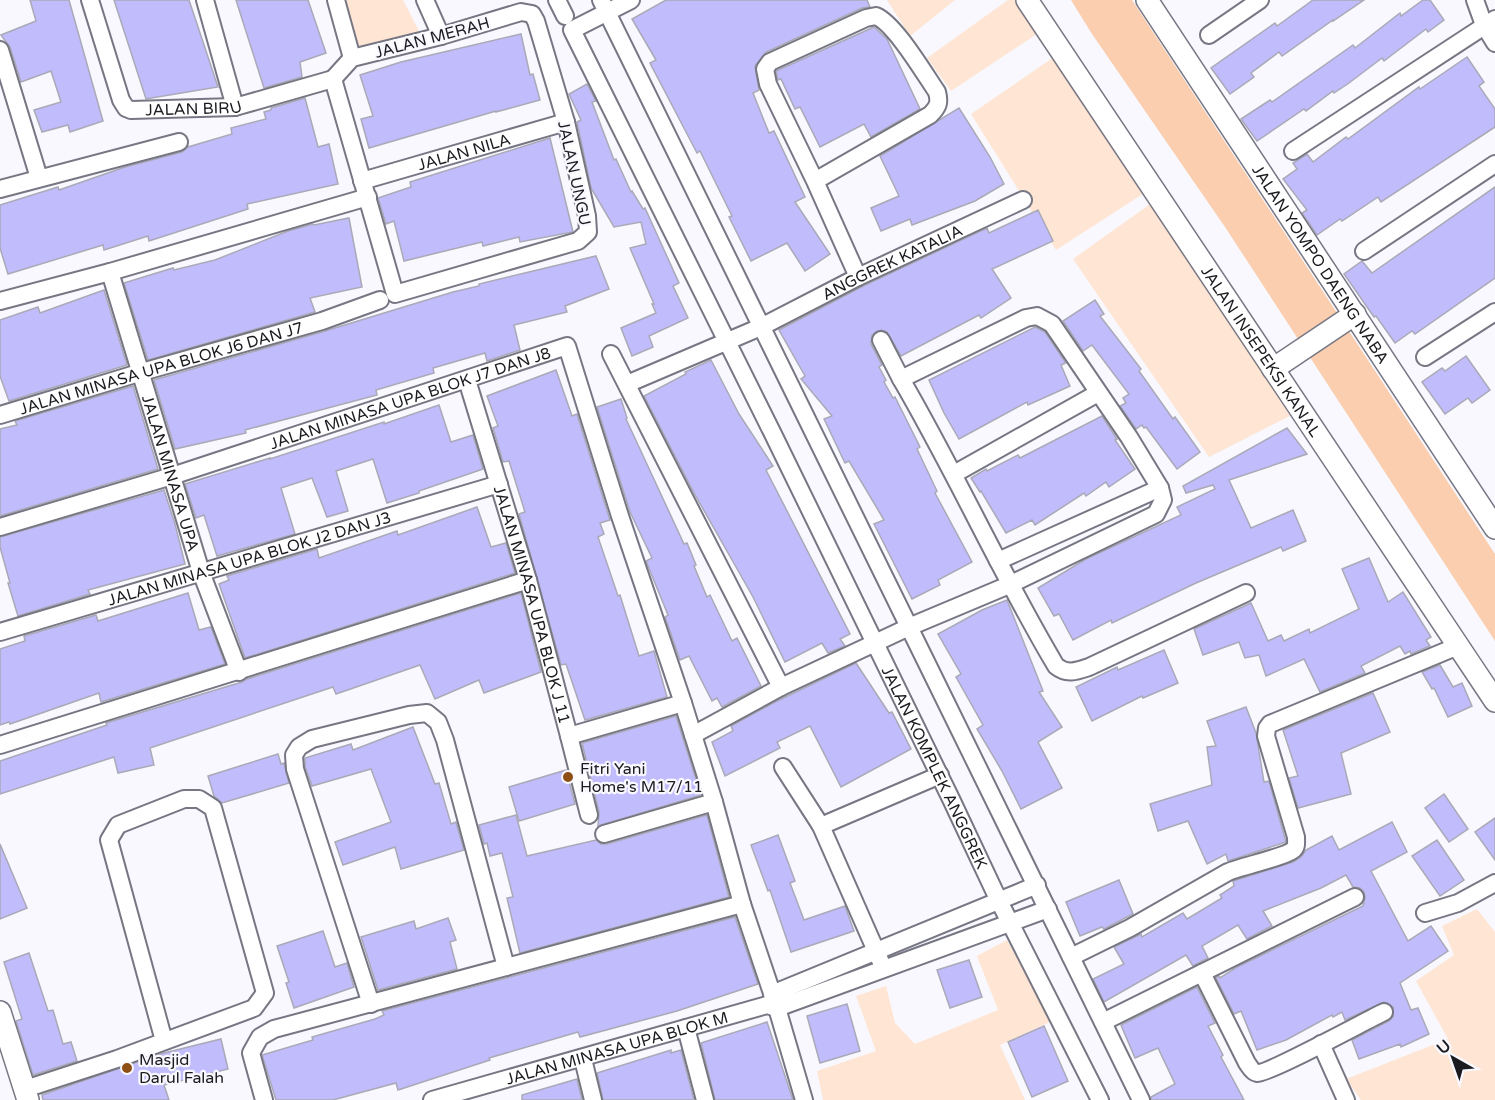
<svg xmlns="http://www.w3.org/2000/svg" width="1495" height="1100" viewBox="0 0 1495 1100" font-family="'Varela Round',sans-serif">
<rect width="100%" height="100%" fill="#f8f8fe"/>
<g fill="#ffe5d3">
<polygon points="328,0 403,0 419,31 342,55"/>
<polygon points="887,0 955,0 910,36"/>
<polygon points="1008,0 1016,0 1040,32 951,91 927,58"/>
<polygon points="1054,57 1146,192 1056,250 971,114"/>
<polygon points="1153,202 1290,416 1209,457 1073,259"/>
<polygon points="1477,909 1495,932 1495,1100 1361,1100 1346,1079 1448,1039 1416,981 1454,955 1442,926"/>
<polygon points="1007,940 1052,1021 1000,1045 1025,1100 823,1100 817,1071 876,1051 856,996 886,986 895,1023 915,1044 998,1010 977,956"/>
</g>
<polygon fill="#faceae" points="1071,0 1132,0 1495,554 1495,641 1225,227 1092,34"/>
<g fill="#c1bcfb" stroke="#aaa9b7" stroke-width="1.5">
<polygon points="30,0 69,0 103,121 70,132 68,125 42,132 34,110 61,102 51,71 21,82 10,47 1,35 36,21"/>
<polygon points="114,0 189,0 218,87 146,99"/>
<polygon points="236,0 308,0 326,53 300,62 302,77 264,88"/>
<polygon points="666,0 867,0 870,7 862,8 766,52 755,66 759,90 753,93 769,133 774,131 805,197 795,202 830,254 805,271 787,243 751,261 729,217 732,216 700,151 697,153 650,63 656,60 632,19"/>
<polygon points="1313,0 1364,0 1333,21 1333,20 1282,56 1279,52 1251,73 1254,77 1230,94 1211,68 1275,23 1277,26"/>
<polygon points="1423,0 1430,0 1444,20 1428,32 1426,29 1384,61 1382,58 1349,83 1334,93 1333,91 1306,111 1304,109 1257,141 1241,119 1270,100 1272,102 1353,45 1355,48 1400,13 1401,16"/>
<polygon points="874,27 887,39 920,109 871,137 864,124 820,147 800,107 795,109 781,79 778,80 776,71"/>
<polygon points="521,34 530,75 533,74 540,100 496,112 496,111 369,148 361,119 373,116 360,75 401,62"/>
<polygon points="1467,57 1484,82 1479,86 1495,109 1495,127 1381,202 1378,197 1342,221 1340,219 1317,235 1302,213 1307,210 1283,179 1297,169 1293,163 1307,154 1313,162 1346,137 1348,139 1419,87 1420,89"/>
<polygon points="587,84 596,101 592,102 614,160 616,159 631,192 632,191 643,209 645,208 679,283 673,286 688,318 649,336 653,347 632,356 621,328 656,313 652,304 654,304 630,248 646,244 641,222 614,227 591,188 577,122 581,120 569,94"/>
<polygon points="305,98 318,147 329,144 338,184 247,204 248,209 149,241 148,236 104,250 103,245 8,274 0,248 0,205 58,187 59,190 125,167 182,152 188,147 232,134 231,128 266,119 264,112 271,110 271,108"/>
<polygon points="959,108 990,157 1004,184 975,201 912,225 910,219 881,231 871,208 899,196 880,156"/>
<polygon points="550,138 573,232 520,242 519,237 483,246 482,242 404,261 394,221 386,224 378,198 411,187 410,182"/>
<polygon points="1495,187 1495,278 1415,334 1412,331 1395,343 1376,316 1374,317 1344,274 1362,261 1372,273"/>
<polygon points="1038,210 1053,241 992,269 1011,298 981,318 979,315 901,356 887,332 881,330 872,335 871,344 882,365 879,367 886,380 884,382 893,398 895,397 920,447 917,449 937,491 935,493 972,562 938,580 940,585 912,599 874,524 884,520 849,461 845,463 824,419 832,416 801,379 805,376 779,330 863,286 987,228 989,233"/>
<polygon points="349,218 362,287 310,298 315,312 148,360 124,283 173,268 174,270 215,260 288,231 313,224 314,225"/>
<polygon points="596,256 609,289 565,306 567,312 514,325 520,350 487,361 485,353 433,368 434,373 376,390 377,395 245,430 246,433 175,449 154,380 325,331 453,292 479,286 479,284"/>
<polygon points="104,290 127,365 9,401 0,376 0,320 38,307 40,313"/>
<polygon points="1095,300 1104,314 1100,316 1141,369 1139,371 1173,419 1175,417 1200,452 1177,469 1146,427 1144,428 1142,425 1136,429 1120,406 1126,403 1123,398 1129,394 1092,345 1083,351 1063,321"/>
<polygon points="1035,327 1045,332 1066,363 1061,365 1070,386 1028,405 1027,402 959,439 944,413 929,380"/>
<polygon points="1466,356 1490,390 1472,403 1468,398 1445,414 1422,382 1442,368 1445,371"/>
<polygon points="711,360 739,414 773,466 766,470 850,634 840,639 845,646 828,653 822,643 785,662 753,597 694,493 644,396 686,374 685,372"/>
<polygon points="556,370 572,416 577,414 610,520 600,523 604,534 598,537 618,596 620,595 639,656 654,651 667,697 585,720 566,664 561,665 519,514 525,512 509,461 503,462 493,428 498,426 487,396"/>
<polygon points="133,386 158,469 0,516 0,429 17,425 15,421"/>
<polygon points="621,399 627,418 626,419 684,544 687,543 696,565 694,566 707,597 710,595 732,641 737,638 761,686 722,707 717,698 712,701 689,656 680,660 665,617 668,615 646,561 652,558 630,512 597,407"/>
<polygon points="439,405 451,442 473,435 483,469 419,491 419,493 387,503 373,459 336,471 348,511 327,517 312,478 281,488 295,534 217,556 204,515 196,518 185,484 270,458 270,459 384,422 384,424"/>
<polygon points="1102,416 1117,439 1115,440 1135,469 1109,487 1106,482 1086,496 1084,493 1035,525 1032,520 1006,533 981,491 980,492 971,478 986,469 987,471 1018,455 1020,458"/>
<polygon points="1287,428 1307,454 1229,480 1251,528 1293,510 1306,541 1283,551 1281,547 1196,583 1112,623 1111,620 1073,640 1059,614 1054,616 1038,588 1086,559 1181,515 1177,507 1215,489 1213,485 1186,493 1183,486"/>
<polygon points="164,490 175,524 185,564 88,590 90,594 18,616 8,583 10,583 0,547 0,537"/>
<polygon points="477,507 491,547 506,543 515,573 245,658 219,584 229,580 227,576 317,549 319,558 397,531 398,535"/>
<polygon points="1369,558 1388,602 1403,592 1431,637 1426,640 1430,646 1411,654 1410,651 1405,654 1400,646 1361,666 1365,673 1320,692 1304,659 1266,676 1259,655 1245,658 1239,642 1203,655 1194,629 1251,603 1268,641 1281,635 1284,641 1309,629 1310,633 1359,609 1342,569"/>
<polygon points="188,593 199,630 211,627 225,664 101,702 99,693 10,724 9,722 0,725 0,649 25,641 24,636 96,615 98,621"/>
<polygon points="521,593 541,672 484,693 479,680 435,699 420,665 336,694 333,687 150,748 154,765 118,773 114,757 0,794 0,761 107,725 106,723 242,682 247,679"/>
<polygon points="1007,600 1043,691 1039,692 1062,727 1038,742 1062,788 1021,809 1002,771 977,729 983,725 956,677 961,674 938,634 982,610"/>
<polygon points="1164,650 1178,683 1143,698 1142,696 1092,721 1076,687 1117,667 1118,670"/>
<polygon points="856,663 889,713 892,712 911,749 841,787 810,726 777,742 780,748 725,776 712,742 733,731 731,726 775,702"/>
<polygon points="1440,665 1453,687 1462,683 1472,706 1448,717 1434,688 1432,689 1422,672"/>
<polygon points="1373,693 1390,732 1341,753 1351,794 1298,808 1289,778 1298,776 1283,730"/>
<polygon points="1246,707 1256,733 1264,782 1269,781 1286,842 1228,861 1226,854 1207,864 1188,821 1158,831 1150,804 1212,785 1207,747 1216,746 1207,721"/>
<polygon points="676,716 701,795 598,826 599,812 582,743"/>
<polygon points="413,727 435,784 439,783 451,824 456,822 464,850 401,869 395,847 343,865 335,842 391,822 371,769 312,786 305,767 305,758 351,744 353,750"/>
<polygon points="278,754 281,764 284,763 289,783 222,803 214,796 208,776"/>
<polygon points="566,770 575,804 519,821 509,787"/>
<polygon points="1444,794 1468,829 1449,842 1425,808"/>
<polygon points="516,815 527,856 596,840 601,844 607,844 707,815 729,897 520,953 507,898 513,897 502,853 490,856 487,843 484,844 479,825"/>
<polygon points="1495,818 1495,860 1475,832"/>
<polygon points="1392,822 1407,852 1371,871 1408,941 1431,926 1448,951 1400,983 1411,1010 1418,1008 1429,1034 1401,1047 1400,1044 1359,1059 1352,1040 1389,1021 1393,1017 1393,1007 1384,1002 1345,1020 1342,1012 1333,1017 1332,1015 1286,1040 1257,1050 1241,1011 1234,1014 1216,978 1219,976 1220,978 1237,967 1363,906 1365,898 1364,892 1360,888 1353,887 1346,875 1321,888 1263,911 1272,926 1247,939 1238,925 1202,946 1208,958 1193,966 1186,955 1104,1002 1093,979 1124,964 1114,947 1141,934 1142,937 1183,913 1187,919 1222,898 1220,895 1234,886 1233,881 1293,862 1301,857 1306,850 1332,836 1339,850"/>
<polygon points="778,835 795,881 790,883 804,920 845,906 854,931 791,952 770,890 768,891 751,845"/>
<polygon points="1437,840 1464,880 1440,896 1412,856"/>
<polygon points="0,844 27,908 0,919"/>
<polygon points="1119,880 1133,914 1104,929 1102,927 1080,936 1066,902"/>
<polygon points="735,917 758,984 677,1011 580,1037 578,1032 489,1058 490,1060 398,1090 396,1083 333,1100 276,1100 262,1055 313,1040 312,1037 375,1019 384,1015 382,1011"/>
<polygon points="448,918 456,940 450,942 457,969 378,990 361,937 414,921 416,929"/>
<polygon points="323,931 335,967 347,963 354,987 294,1008 286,983 289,982 277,946"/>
<polygon points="29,953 48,1011 53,1010 63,1044 71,1042 77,1061 33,1075 16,1021 22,1019 4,962"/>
<polygon points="969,960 982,997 950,1008 937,970"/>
<polygon points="1197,987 1215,1023 1208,1026 1223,1055 1221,1057 1244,1100 1151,1100 1151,1097 1175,1084 1158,1048 1135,1058 1121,1025"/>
<polygon points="847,1004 860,1051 820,1063 807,1016"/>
<polygon points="767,1022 793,1100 715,1100 701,1043"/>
<polygon points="1044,1026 1068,1081 1032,1097 1008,1042"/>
<polygon points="221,1039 228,1069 164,1085 169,1100 43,1100 42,1095 160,1054"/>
<polygon points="671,1050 671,1053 681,1050 694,1100 603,1100 597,1073"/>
<polygon points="577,1079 582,1100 522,1100 522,1095"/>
</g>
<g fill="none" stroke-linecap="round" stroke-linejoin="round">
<g stroke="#777784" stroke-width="20">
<g id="minor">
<path id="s1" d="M90,0L121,100L126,108L131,110L235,107L333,79"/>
<polyline points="205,0 235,107"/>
<polyline points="336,0 352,58"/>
<polyline points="425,0 441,36"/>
<polyline points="557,0 565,16"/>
<path d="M601,0C783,365 960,734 1141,1100"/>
<path id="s2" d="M631,0L572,30L772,432L951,799L999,901L1100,1100"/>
<polyline points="1475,0 1484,25 1495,43"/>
<polygon points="521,12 532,14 536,21 566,122 587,216 588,232 578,241 395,294 333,79 352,58 441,36"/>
<polyline points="1209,35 1260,0"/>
<polyline points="0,50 39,178"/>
<polyline points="1293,151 1495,19"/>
<path id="s3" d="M362,181L566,122"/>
<path d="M815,181L768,84L765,69L770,62L866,18L876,16C895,24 924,73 937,92C940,103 938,107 930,115L815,181L858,277"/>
<polyline points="0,189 179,142"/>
<polyline points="1364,251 1495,164"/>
<path id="s4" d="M110,272L201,572L239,672"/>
<polyline points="0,301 110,272 368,197"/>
<polyline points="881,340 901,379"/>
<polyline points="611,354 781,687"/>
<polyline points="1425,357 1495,312"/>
<path id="s5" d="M467,380L528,580L569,736L683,703L714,802L742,904L777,1008L804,1100"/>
<path id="s6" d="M627,384L763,326L858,277L1023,200"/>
<path id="s7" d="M0,415L142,372L322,321L380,300"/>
<polyline points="954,474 1098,393"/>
<path id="s8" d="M0,527L172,476L567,346L620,516L683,703"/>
<polyline points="998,561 1160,488"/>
<path id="s9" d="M0,632L499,484"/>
<path d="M693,735L781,687L909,627L1009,585L1156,514L1163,500L1160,488L1129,437L1052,324L1037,316L1026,318L901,379C956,473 1000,572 1056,666C1067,675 1077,671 1089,667L1246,593"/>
<polyline points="569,736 589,815"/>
<polyline points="0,745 528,580"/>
<polyline points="783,767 821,826 880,960"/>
<polyline points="821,826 940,775"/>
<polyline points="604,834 714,802"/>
<polyline points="1425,913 1458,903 1495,883"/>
<path d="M1071,957L1130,928L1228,872C1242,866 1285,857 1293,850C1297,847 1296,843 1296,837L1266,736L1267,728L1270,724L1458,646"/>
<path d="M1202,973L1247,1063C1250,1067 1252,1072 1257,1073C1268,1074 1367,1020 1384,1012"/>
<polyline points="772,994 1037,885"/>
<polyline points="371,1004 295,769 294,755 299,747 312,739 409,715 427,713 438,722 445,740 506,967"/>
<polyline points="1103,1022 1355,897"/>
<polyline points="686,1028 705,1100"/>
<polyline points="1321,1044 1346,1100"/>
<polyline points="583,1059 593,1100"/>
<polyline points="25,1089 117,1059 254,1008 265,993 213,808 199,799 184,799 118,825 109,840 164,1041"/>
<polyline points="264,1100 251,1053 260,1037 274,1029 742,904"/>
<path id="s10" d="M432,1100L767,1005L777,1008L1048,909"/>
</g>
</g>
<g stroke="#777784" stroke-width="24">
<g id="tertiary">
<path id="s11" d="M1027,0L1495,701"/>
<path id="s12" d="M1147,0L1495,528"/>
<polyline points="1273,369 1355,314"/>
<polyline points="0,1012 28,1100"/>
</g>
</g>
<use href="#minor" stroke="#fff" stroke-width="16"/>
<use href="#tertiary" stroke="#fff" stroke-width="21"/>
</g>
<g fill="#8e4f15" stroke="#f8f8fe" stroke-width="2">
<circle cx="568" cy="777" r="6"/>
<circle cx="127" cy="1068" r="6"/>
</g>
<g text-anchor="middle" stroke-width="4.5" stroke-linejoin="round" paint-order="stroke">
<g font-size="16" fill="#1a1a1f" stroke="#f8f8fe">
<text transform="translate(432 37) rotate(-15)" y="6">JALAN MERAH</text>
<text dy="6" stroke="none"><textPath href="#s1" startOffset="182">JALAN BIRU</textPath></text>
<text dy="6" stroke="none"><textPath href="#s3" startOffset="106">JALAN NILA</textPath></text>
<text transform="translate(575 173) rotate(78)" y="6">JALAN UNGU</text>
<text dy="6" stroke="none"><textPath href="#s6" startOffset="292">ANGGREK KATALIA</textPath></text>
<text dy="6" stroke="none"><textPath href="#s12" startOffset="316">JALAN YOMPO DAENG NABA</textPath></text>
<text dy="6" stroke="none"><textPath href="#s11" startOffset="422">JALAN INSEPEKSI KANAL</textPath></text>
<text dy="6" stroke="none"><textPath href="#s7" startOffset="168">JALAN MINASA UPA BLOK J6 DAN J7</textPath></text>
<text dy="6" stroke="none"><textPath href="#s8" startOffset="430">JALAN MINASA UPA BLOK J7 DAN J8</textPath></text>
<text dy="6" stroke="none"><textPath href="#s4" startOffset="210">JALAN MINASA UPA</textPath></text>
<text dy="6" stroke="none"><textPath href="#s9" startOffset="260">JALAN MINASA UPA BLOK J2 DAN J3</textPath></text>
<text dy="6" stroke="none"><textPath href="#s5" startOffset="234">JALAN MINASA UPA BLOK J 11</textPath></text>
<text dy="6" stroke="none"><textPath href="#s2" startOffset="888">JALAN KOMPLEK ANGGREK</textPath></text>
<text dy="6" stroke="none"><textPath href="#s10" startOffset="192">JALAN MINASA UPA BLOK M</textPath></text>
</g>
<g font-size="16" fill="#1a1a1f" stroke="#f8f8fe" text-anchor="start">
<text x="580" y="774">Fitri Yani<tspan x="580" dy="18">Home's M17/11</tspan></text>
<text x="139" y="1065">Masjid<tspan x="139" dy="18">Darul Falah</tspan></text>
</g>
</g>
<g transform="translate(1453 1058) rotate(320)" stroke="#f8f8fe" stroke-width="4.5" paint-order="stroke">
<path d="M0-4.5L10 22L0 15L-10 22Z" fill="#1a1a1f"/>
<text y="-9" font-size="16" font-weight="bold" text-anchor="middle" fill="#1a1a1f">U</text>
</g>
</svg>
